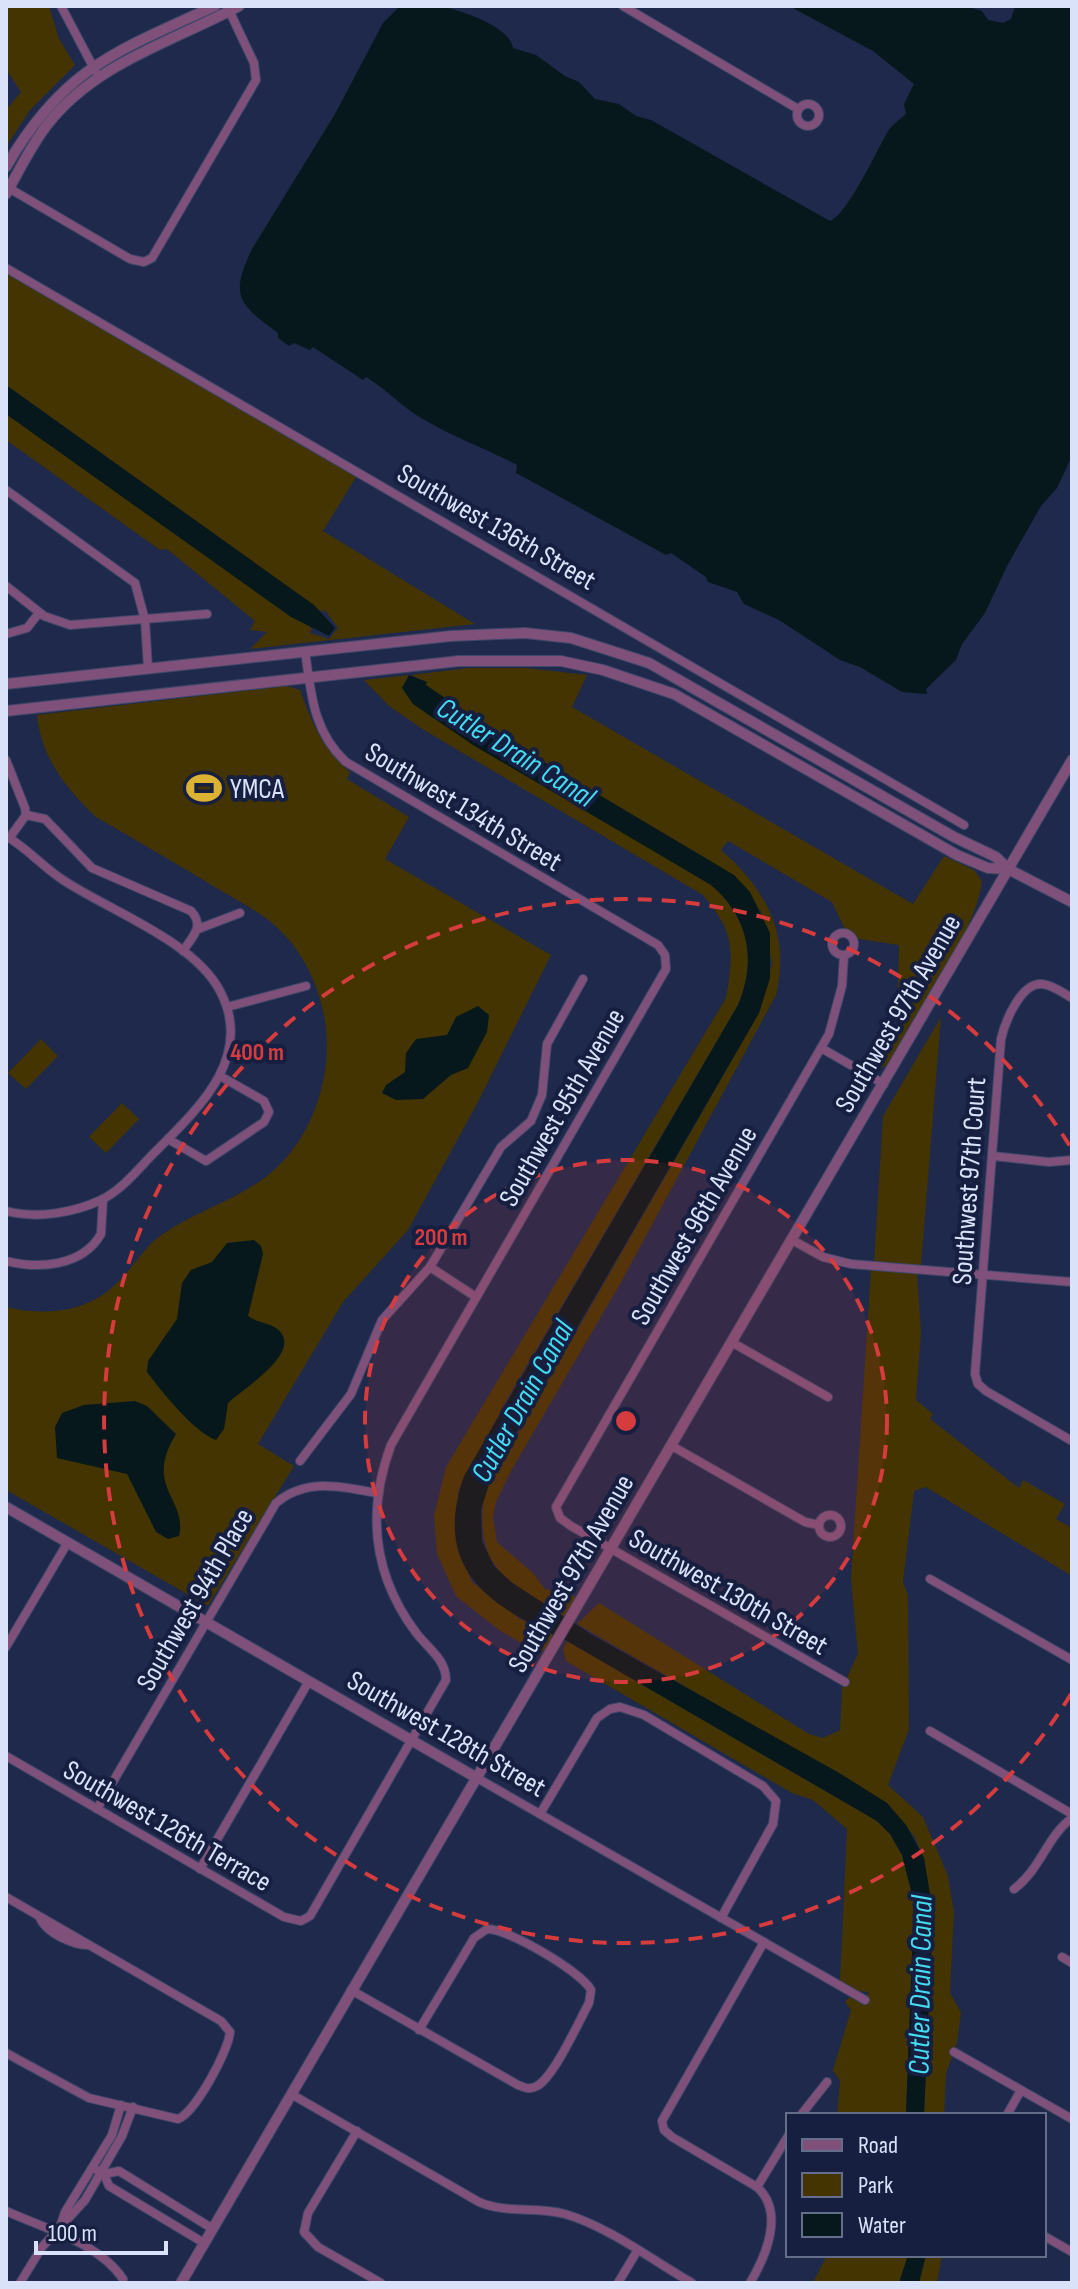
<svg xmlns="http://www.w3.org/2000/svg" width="1078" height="2289" viewBox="0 0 1078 2289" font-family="'Sofia Sans Condensed',sans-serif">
<rect width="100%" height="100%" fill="#1f294b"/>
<g fill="#433402">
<polygon points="6,6 49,6 59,39 75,65 30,110 6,147 6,110 21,92 6,69"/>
<polygon points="6,273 356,477 323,531 475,624 250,649 267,632 250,630 255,621 167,549 160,550 6,440 6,414 312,628 310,633 329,639 338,628 325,610 322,612 6,385"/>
<path d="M468,668H526L587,675L572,707L913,904L944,856L974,870L982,881C975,935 916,1017 888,1065L873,1071L897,1031L899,945L859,939L845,929L832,902L728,841L721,850C766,889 791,935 776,995L620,1284L511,1471L496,1502L493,1518L497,1542L533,1573L545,1589L577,1597L564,1616C505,1578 475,1571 484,1493L759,1013L772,963L761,911L450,703L425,685L426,682L411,675Z"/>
<path d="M409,675L403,690L427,714L711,885C749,917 757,960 738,1005L510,1394L459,1489L456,1519L458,1548L472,1582L520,1619L553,1634L545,1651H535L499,1630L456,1596L437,1554L434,1515L446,1467L726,998C734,950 735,933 703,895L424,730L389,706L364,680Z"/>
<path d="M287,686L300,690C312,723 323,750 350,772L347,779L409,817L385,859L551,955L478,1102L408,1230L343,1302L258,1444L294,1466L208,1606L6,1490V1307C49,1317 91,1312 122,1278C136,1263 146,1245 163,1234C198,1210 241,1199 273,1171C301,1146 317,1113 324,1077C335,1020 314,955 267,919C248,905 226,894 205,881C169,859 132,838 96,817C66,789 41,757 37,715Z"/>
<polygon points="941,1017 921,1265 874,1262 883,1116"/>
<polygon points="41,1039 58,1056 26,1089 8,1073"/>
<polygon points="122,1103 139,1119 106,1153 89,1137"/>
<polygon points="871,1269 917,1274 921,1332 916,1400 933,1414 930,1419 1019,1488 1023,1480 1065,1504 1056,1519 1072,1528 1072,1576 926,1487 914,1491 903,1582 908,1595 909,1729 888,1785 923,1817 948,1876 954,1913 950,1993 961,2012 957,2043 946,2074 944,2115 924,2115 933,1913 924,1858 914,1836 887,1803 577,1624 599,1603 809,1734 823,1738 840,1730 842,1688 858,1654 851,1579"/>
<polygon points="567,1641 877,1821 890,1834 902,1855 914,1902 906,2115 837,2115 840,2081 833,2070 851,2010 845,2002 850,1997 862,2004 869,1992 859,1991 840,1981 847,1829 813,1800 792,1793 566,1661 563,1649"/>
<polygon points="827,2255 908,2255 899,2283 813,2283"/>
<polygon points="926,2255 942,2255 937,2283 919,2283"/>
</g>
<g fill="#06181c">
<path d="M400,6C412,6 426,4 439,6C458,9 510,26 513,48L536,55L565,76L579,82L595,99L619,104L636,116L651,120L830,221C848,214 877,150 888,131C892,125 900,119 906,114L904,104L914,84L873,51L789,6H965L982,11L988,20L1003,23L1011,19L1015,6H1072V456L1057,488L1041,506L1007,566L985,613L962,644L956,660L926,689L927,694L902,692L860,667L840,660L779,620L744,604L737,592L708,582L706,577L671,553L666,555L529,480L516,473L517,465C487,449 453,437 421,418C401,406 386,389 366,377L363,380L313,347L310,350L294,343L289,346L278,338V333C239,304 229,297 252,249L335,114L383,23Z"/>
<polygon points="6,385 314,605 335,628 329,636 291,617 6,414"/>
<path d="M409,675L427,682L426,685L512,743L734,875L750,892L770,933V978L759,1013L492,1475L481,1510L482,1541L494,1566L511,1582L594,1636L841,1774L887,1803L906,1825L924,1858L933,1913L924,2115H906L914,1902L902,1855L890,1834L877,1821L567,1641C491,1607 431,1571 464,1476L738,1005C757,960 749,917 711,885L473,745L413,704L402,688Z"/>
<polygon points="478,1006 489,1015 487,1032 468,1068 451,1075 423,1099 396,1100 382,1093 386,1085 405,1072 406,1053 416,1039 447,1035 456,1017"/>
<path d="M254,1240L261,1246L263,1254L248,1316C258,1323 269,1323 276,1328C307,1351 242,1389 228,1403L224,1429L216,1440C195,1433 161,1391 147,1372L148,1361L177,1319L182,1283L191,1270L212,1262L227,1243Z"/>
<path d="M135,1401L147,1406L176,1434C143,1488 188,1499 179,1536L168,1539L156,1532L127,1474L57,1458L55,1427L62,1413L84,1405Z"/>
<polygon points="908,2255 926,2255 919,2283 899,2283"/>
</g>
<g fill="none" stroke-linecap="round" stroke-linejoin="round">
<g stroke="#3d4767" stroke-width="10">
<g id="minor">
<polyline points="61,6 98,76"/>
<polyline points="623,6 798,109"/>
<circle cx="808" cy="115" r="11"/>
<polyline points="7,187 130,259 144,262 152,258 256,80 254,63 227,6"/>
<polyline points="6,268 964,825"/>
<polyline points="6,490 135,583 145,620 148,668"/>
<polyline points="6,586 44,616 70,625 207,614"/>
<polyline points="6,634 27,628 39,613"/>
<polyline points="6,760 25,808 26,815 10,837"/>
<path d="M26,815L45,819L92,868L191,911C205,926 193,936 183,951"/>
<path d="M6,836C27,848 43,867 63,880C110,911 194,941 220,991C255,1057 198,1109 155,1152C138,1169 123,1189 101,1200C73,1213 37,1219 6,1211"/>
<polyline points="198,929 240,913"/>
<circle cx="843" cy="944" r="11"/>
<polyline points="844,955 842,986 829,1034 556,1507 560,1518 571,1526 845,1682"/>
<path d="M1072,998C1063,993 1053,985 1042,984C1021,982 1005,1022 1001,1039L975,1374L978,1384L986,1391L1072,1441"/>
<polyline points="227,1007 306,986"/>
<polyline points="821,1048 884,1084"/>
<polyline points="168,1139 206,1161 264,1122 269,1112 264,1101 220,1076"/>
<polyline points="993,1156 1049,1162 1072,1160"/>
<polyline points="792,1240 823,1257 851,1264 1072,1282"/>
<path d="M6,1261C38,1269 82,1267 101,1234L103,1199"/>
<polyline points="430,1267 476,1297"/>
<polyline points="733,1343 828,1397"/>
<polyline points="672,1446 805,1522 819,1525"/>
<polyline points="300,1461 351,1394 382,1320 430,1267 501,1147 531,1121 542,1095 547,1044 583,979"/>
<circle cx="830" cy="1526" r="11"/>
<polyline points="930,1579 1072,1660"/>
<polyline points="6,1647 68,1542"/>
<polyline points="930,1731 1072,1814"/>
<path d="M6,1756L284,1917L301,1921L310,1916L446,1680C446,1660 429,1649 417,1634C373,1576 366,1513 391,1445L666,969L665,955L658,945L346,762C313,732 311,693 305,651"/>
<polyline points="477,1778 865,2000"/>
<path d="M97,1809L276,1503C306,1478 340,1486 376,1493"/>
<polyline points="540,1814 597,1718 610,1709 620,1707 644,1715 763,1786 776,1801 773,1824 721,1918"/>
<polyline points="200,1869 309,1681"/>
<path d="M1014,1889C1041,1869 1047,1836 1072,1818"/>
<path d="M6,1897L221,2021L230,2032C229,2050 195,2113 178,2119L89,2098L6,2053"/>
<path d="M40,1918C46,1933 73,1945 88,1945"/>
<polyline points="1062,1957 1072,1963"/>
<path d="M351,1990L518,2085C525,2088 530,2090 537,2086C554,2077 579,2021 589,2003L591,1990C582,1972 507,1928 487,1929L474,1938L419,2030"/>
<polyline points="954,2052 1072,2119"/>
<path d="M291,2094L479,2202C507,2214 537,2206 565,2214C609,2227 652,2260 692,2283"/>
<polyline points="801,2115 827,2082"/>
<polyline points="1007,2115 1021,2090"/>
<polyline points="357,2131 308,2213 304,2232 318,2247 381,2283"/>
<polyline points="97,2170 104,2174 109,2186 204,2243"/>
<polyline points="104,2174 119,2171 213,2229"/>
<polyline points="757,2187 672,2137 664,2130 662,2121 764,1942"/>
<path d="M6,2211C45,2229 98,2242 123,2279"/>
<polyline points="60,2227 65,2212 112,2135 121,2105"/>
<polyline points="1044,2236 1072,2252"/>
<polyline points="20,2283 42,2247 85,2200 122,2136 133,2107"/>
<polyline points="618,2283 637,2251"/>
<path d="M750,2283C766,2256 785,2212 757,2187L788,2136"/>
</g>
</g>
<g stroke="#3d4767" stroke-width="12">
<g id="tertiary">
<path d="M6,167C63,68 117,51 215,6"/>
<path d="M6,194C19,171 30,147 47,125C95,63 172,42 239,6"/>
<polyline points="6,684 451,636 525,633 571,638 649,663 954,837 996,857 1008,869 1072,902"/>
<polyline points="6,711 459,661 561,661 603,670 674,694 957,855 988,868 1008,869"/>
<polyline points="6,1507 477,1778"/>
<polyline points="181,2283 1072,760"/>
</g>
</g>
<use href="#minor" stroke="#7e507a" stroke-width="8"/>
<use href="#tertiary" stroke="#7e507a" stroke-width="10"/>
</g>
<circle cx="626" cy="1421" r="261" fill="#d63b3d" fill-opacity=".12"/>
<g fill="none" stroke="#d63b3d" stroke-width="4" stroke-dasharray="14 10">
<circle cx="626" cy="1421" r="261"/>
<path d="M1071 1694A522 522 0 1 1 1071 1148"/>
</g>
<defs>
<g id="stadium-bare" transform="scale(2.76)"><path d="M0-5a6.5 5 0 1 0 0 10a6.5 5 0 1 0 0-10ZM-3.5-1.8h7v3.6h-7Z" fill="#dbb233" stroke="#161f40" stroke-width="2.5" paint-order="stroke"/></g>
</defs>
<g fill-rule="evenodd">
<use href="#stadium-bare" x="204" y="788"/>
</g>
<g text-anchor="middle" stroke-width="8" stroke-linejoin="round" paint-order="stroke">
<g font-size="28" fill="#dae2f9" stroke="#161f40">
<text transform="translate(497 526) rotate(30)" y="10">Southwest 136th Street</text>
<text transform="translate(464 806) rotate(31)" y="10">Southwest 134th Street</text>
<text transform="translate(897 1013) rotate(-60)" y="10">Southwest 97th Avenue</text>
<text transform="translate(561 1107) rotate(-60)" y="10">Southwest 95th Avenue</text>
<text transform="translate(968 1181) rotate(-86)" y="10">Southwest 97th Court</text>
<text transform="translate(693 1225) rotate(-60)" y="10">Southwest 96th Avenue</text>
<text transform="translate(570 1573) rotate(-60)" y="10">Southwest 97th Avenue</text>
<text transform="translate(729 1591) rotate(30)" y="10">Southwest 130th Street</text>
<text transform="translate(194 1599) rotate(-60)" y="10">Southwest 94th Place</text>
<text transform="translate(447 1733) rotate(30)" y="10">Southwest 128th Street</text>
<text transform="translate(168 1825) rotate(30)" y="10">Southwest 126th Terrace</text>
</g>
<g font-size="28" fill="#dae2f9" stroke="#161f40" text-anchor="start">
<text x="230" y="798">YMCA</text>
</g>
<g font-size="30" font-style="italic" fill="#44dbf2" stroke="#161f40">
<text transform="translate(516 752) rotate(32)" y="10">Cutler Drain Canal</text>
<text transform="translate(522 1401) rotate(-61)" y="10">Cutler Drain Canal</text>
<text transform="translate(920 1985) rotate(-89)" y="10">Cutler Drain Canal</text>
</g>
</g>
<circle cx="626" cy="1421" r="12" fill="#d63b3d" stroke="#161f40" stroke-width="4"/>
<g font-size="24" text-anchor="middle" font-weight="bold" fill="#d63b3d" stroke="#161f40" stroke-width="8" stroke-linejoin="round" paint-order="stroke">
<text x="257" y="1060">400 m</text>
<text x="441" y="1245">200 m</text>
</g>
<rect width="1078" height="2289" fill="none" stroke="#dae2f9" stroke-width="16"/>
<rect x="786" y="2113" width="260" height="144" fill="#161f40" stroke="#646d8a" stroke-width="2"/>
<rect x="802" y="2139" width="40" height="12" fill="#7e507a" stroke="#646d8a" stroke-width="2"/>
<text x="858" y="2153" font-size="24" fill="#dae2f9">Road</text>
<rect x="802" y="2173" width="40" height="24" fill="#433402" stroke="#646d8a" stroke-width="2"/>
<text x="858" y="2193" font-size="24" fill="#dae2f9">Park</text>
<rect x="802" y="2213" width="40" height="24" fill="#06181c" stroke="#646d8a" stroke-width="2"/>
<text x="858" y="2233" font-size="24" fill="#dae2f9">Water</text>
<path d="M36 2241v12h130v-12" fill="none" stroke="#dae2f9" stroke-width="4"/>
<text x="48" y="2241" font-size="24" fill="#dae2f9" stroke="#161f40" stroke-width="6" paint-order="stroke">100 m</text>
</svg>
